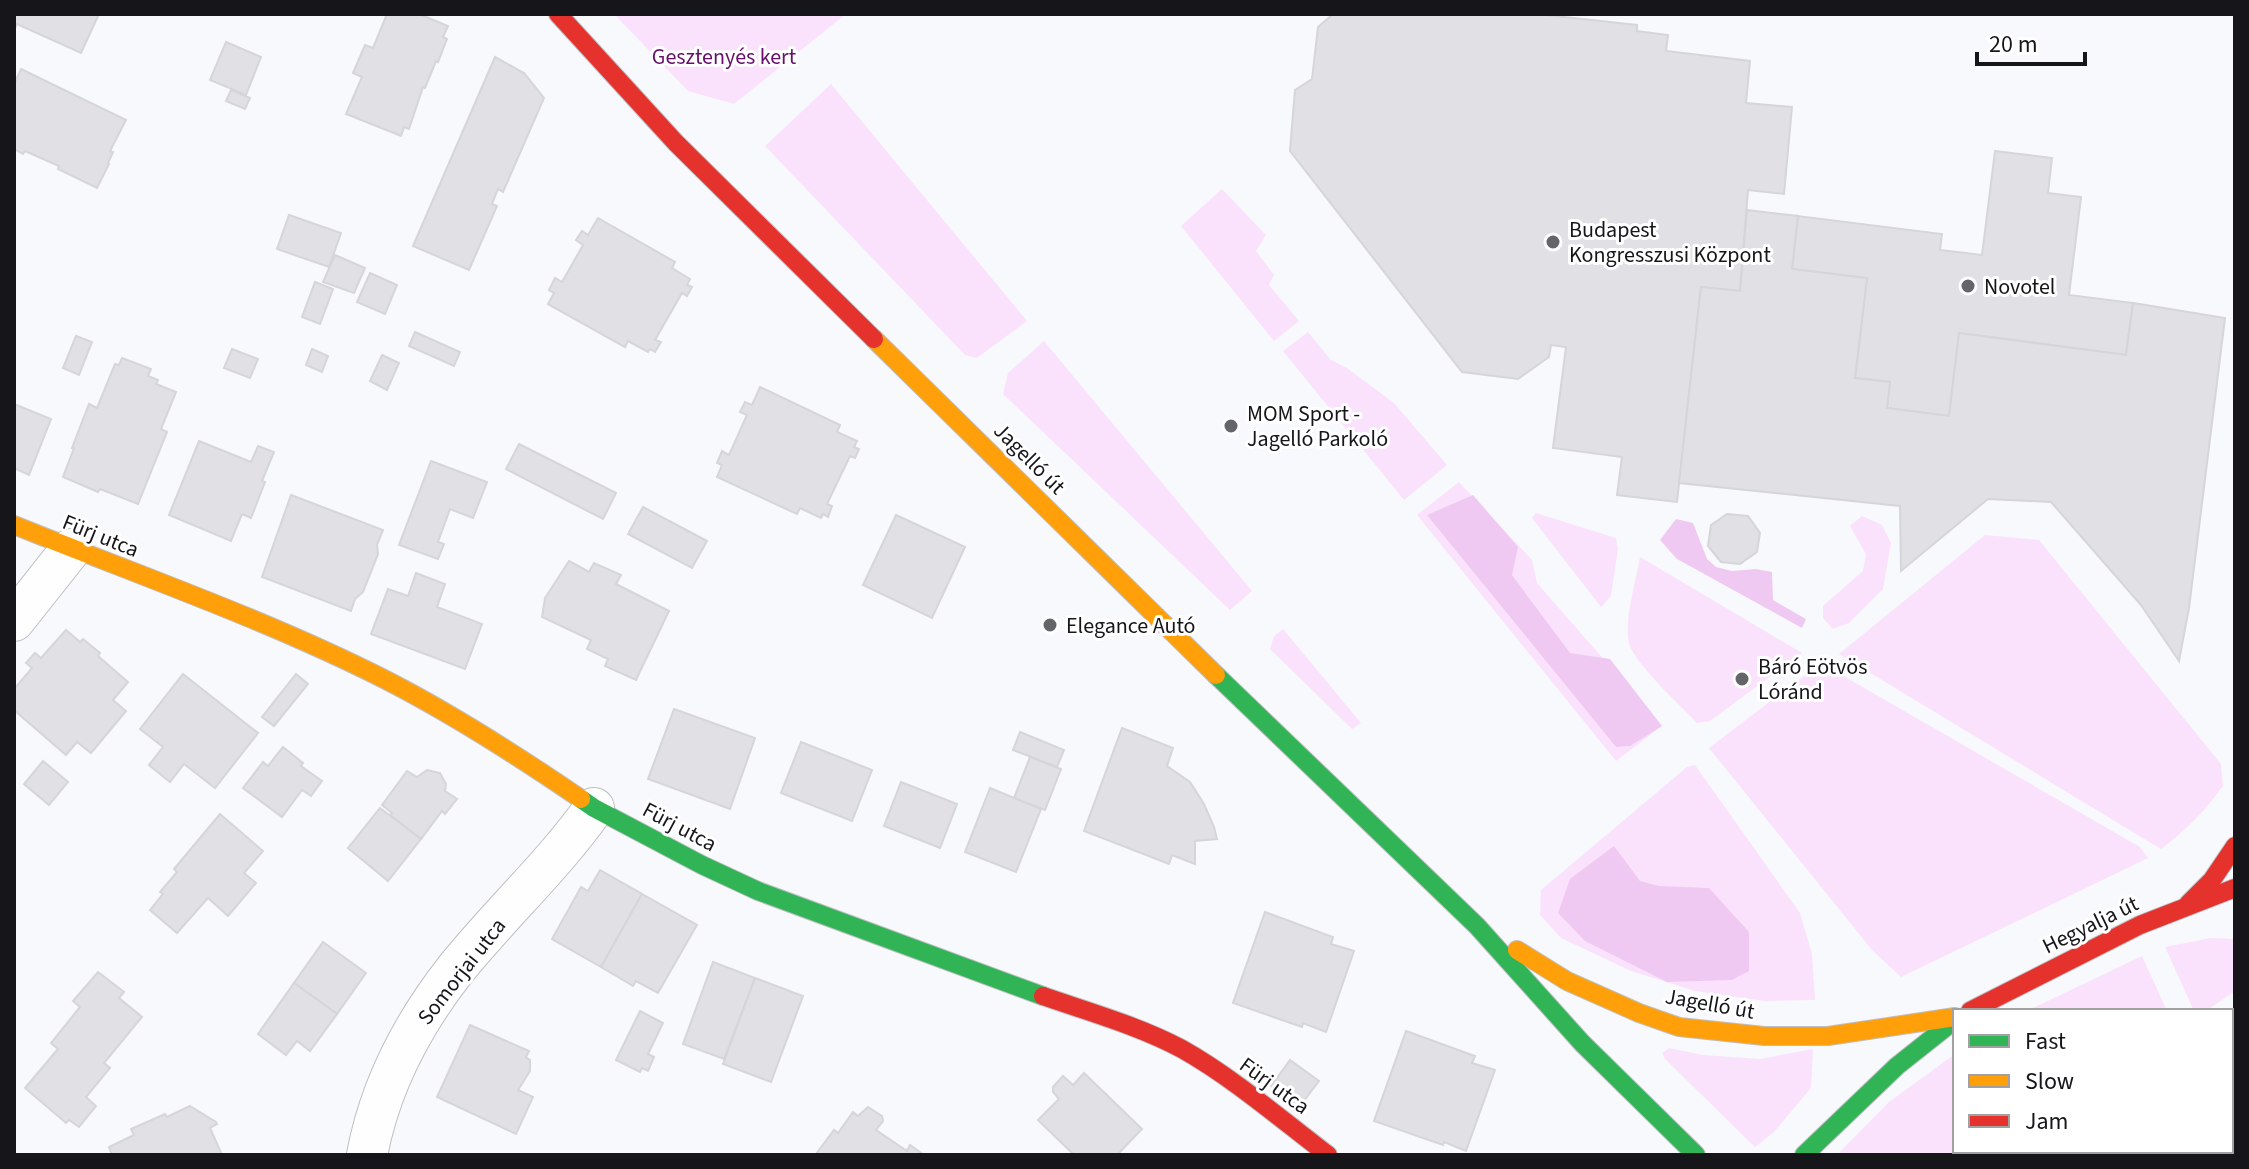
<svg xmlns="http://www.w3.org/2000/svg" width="2249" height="1169" viewBox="0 0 2249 1169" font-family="'Source Sans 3',sans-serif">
<rect width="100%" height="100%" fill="#f8f9fc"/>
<g fill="#fae2fc">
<polygon points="614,14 846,14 734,104 688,91"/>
<polygon points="831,84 1027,321 977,358 965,355 765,146"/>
<polygon points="1222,189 1266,235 1256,251 1274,275 1269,285 1299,321 1274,341 1181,226"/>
<polygon points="1308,332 1331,360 1347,368 1394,403 1447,465 1404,500 1283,351"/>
<polygon points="1044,341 1252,591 1230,610 1003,394 1008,373"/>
<polygon points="1459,482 1532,560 1537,583 1662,726 1616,761 1417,515"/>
<polygon points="1536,513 1616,538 1618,549 1611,596 1601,607 1532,518"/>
<polygon points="1862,516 1882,525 1891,543 1883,589 1849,623 1833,629 1823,618 1823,606 1863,571 1866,554 1850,526"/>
<path d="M1985,535L2039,540L2221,764L2223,786C2205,811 2185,831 2161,849L1839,654Z"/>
<path d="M1640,557L1802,653L1710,721L1697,723C1682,707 1633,662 1629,643C1624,620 1636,581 1640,557Z"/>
<polygon points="1283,629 1361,723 1352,729 1270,649 1274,636"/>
<polygon points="1821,663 2140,847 2148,858 1901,977 1872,950 1709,748"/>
<polygon points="1695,765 1800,913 1812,954 1815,1000 1764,1001 1695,991 1631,971 1561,938 1540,915 1541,890 1687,767"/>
<polygon points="2211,938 2235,939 2235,991 2206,1011 2194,1011 2165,947"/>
<polygon points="2142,956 2167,1011 2027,1011"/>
<polygon points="1669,1048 1703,1055 1760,1059 1813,1049 1811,1088 1774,1132 1755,1147 1665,1059 1662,1053"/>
<polygon points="1955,1054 1955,1151 2015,1151 2009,1155 1837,1155 1889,1102"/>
</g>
<g fill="#f0c9f3">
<polygon points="1473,495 1518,547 1512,575 1570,653 1610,659 1662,726 1630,746 1616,747 1427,515"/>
<polygon points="1676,519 1693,523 1707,559 1716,567 1732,571 1756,569 1772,572 1773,600 1806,619 1802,628 1677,559 1660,540"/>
<polygon points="1614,846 1640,881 1659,886 1709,888 1749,932 1749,971 1732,980 1667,982 1585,941 1558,913 1570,879"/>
</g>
<g fill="#e1e0e5" stroke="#d6d5d9" stroke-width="2">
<polygon points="14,14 99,14 81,53 17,24 14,30"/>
<polygon points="387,14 419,14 448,26 443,37 447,39 438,62 436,61 425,88 423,87 409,129 404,127 401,136 346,114 362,77 353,73 365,45 373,48"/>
<polygon points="1333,14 1536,14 1637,25 1637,31 1668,35 1666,51 1750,61 1746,103 1792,107 1784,194 1748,190 1740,291 1701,287 1677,502 1617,495 1622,457 1553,448 1566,347 1551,345 1549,357 1518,379 1462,372 1290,151 1295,90 1312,79 1318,27"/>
<polygon points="226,42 261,57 246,95 210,80"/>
<polygon points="495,57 524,73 544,98 503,192 498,189 492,204 497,206 469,270 413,246"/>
<polygon points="21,69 126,120 110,151 113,152 108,163 109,164 97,188 58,169 59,166 25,151 23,154 14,149 14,84"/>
<polygon points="231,90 250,98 245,109 226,101"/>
<polygon points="1995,151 2052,158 2048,193 2081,197 2069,295 2133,303 2126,355 1959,333 1949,416 1887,408 1890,382 1855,378 1867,278 1792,269 1798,216 1942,234 1940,250 1982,255"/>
<polygon points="1747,210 1798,216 1792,269 1867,278 1855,378 1890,382 1887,408 1949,416 1959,333 2126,355 2133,303 2225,318 2189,608 2179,661 2141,605 2051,502 1988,499 1901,571 1900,506 1679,483 1701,287 1740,291"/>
<polygon points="289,215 341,233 329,267 277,249"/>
<polygon points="598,218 675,262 672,268 690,279 687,285 692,287 687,296 682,293 655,340 661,342 655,352 650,349 648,352 628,341 625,347 548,304 554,293 549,290 555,278 562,282 583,245 576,240 582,231 588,235"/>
<polygon points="335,255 365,268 354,293 323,282"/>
<polygon points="370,273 397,285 385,314 357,302"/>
<polygon points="315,282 333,289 320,324 302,317"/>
<polygon points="415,332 460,352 454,366 409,346"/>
<polygon points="76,336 92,342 79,375 63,368"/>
<polygon points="232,349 258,359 250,378 224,368"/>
<polygon points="312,349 328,356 322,372 306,365"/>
<polygon points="382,355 399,363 387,390 370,381"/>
<polygon points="122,358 151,369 148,376 158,380 156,384 176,392 161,429 167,432 138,504 100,489 98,492 63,477 74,448 72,448 89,404 97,408 115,364 119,365"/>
<polygon points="760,387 840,425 837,432 857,441 854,447 859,449 855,458 850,456 827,504 832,506 828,517 823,514 821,518 800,508 797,514 717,477 722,465 717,463 722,451 729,455 747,415 740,412 745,402 752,405"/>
<polygon points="14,404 51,419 29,475 14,468"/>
<polygon points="199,441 251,462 258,446 274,452 262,481 265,482 251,518 242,514 231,541 169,515"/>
<polygon points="519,444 616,493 603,519 506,469"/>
<polygon points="431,461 487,482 473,518 450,509 438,542 444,544 438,559 399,545"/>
<polygon points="291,495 383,530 377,545 378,554 363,592 355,599 351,611 262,577"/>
<polygon points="643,507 707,541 692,568 628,534"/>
<polygon points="1727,514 1748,516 1760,533 1757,552 1740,564 1721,562 1708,546 1711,525"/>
<polygon points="896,515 965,547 932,618 863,585"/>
<polygon points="569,561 589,572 594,563 621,575 616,584 669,611 636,680 605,666 608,659 587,649 591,640 542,617 545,598"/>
<polygon points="416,573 445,584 437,607 482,624 465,669 371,634 388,589 408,596"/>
<polygon points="66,630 80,642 83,639 100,653 98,656 128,682 113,700 126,711 91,753 77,742 66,755 14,710 14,689 32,668 26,663 35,653 41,658"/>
<polygon points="183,674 258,733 215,788 184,764 170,782 149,765 163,747 140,729"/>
<polygon points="296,674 308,684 274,726 262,717"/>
<polygon points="674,709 755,738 730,809 648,779"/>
<polygon points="1122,728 1173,748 1167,766 1190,782 1204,804 1214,827 1217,839 1195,841 1195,864 1172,855 1169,864 1084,831"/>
<polygon points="1020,732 1064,750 1057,767 1013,750"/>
<polygon points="801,742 872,770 852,821 781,793"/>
<polygon points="283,747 303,763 301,766 322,781 311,796 302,790 282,817 243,788 263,762 268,766"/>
<polygon points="1030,757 1061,769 1045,810 1014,798"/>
<polygon points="43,761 68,782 49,805 24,784"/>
<polygon points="427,770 440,773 446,784 445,791 457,799 445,814 442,811 421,839 390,815 392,813 382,805 407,771 417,777"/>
<polygon points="901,782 957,804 940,848 884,826"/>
<polygon points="990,788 1041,809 1016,872 965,852"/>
<polygon points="380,808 421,839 388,881 348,848"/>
<polygon points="220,814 263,851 244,873 256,883 228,916 208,898 177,933 150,910 163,894 160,892 177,872 174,869"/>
<polygon points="600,870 642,894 601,967 552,939 581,887 588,891"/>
<polygon points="642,894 697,925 658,993 636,981 633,986 601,967"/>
<polygon points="1265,912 1333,937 1331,944 1354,951 1326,1032 1303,1023 1302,1027 1233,1003"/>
<polygon points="323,942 366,973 337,1014 294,983"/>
<polygon points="713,962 755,978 724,1059 683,1044"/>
<polygon points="98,972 124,992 119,998 142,1017 104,1063 110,1068 86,1097 96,1106 79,1127 69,1120 66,1123 25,1088 58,1049 51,1043 80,1007 73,1001"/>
<polygon points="755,978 803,996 771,1082 723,1064"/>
<polygon points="294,983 337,1014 310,1051 297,1041 286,1055 258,1034"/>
<polygon points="640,1011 663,1023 648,1054 654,1057 648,1071 642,1068 640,1072 616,1060"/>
<polygon points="470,1025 529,1051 526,1057 530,1060 530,1071 518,1090 533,1097 516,1134 437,1097"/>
<polygon points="1406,1031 1475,1056 1472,1063 1495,1070 1466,1151 1444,1142 1443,1145 1374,1121"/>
<polygon points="1290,1060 1319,1081 1300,1106 1271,1086"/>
<polygon points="1084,1073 1142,1129 1117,1155 1074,1155 1038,1120 1059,1099 1053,1092 1053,1087 1063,1076 1073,1085"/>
<polygon points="190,1106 216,1122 217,1124 210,1128 222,1155 112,1155 109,1147 134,1135 131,1129 165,1114 167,1117"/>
<polygon points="868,1107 882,1116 883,1121 876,1130 907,1151 910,1145 924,1155 816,1154 834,1130 838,1133 853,1112 858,1116"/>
</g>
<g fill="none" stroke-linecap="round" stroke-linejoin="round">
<g stroke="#bebfc3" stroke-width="42">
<g id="street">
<polyline points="14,621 71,549"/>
<path d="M367,1155C380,1086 412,1025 455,970C500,914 553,866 594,808"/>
</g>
</g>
<g stroke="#bebfc3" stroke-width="20">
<g id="fast">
<polyline points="1216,675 1477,926 1582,1043 1696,1155"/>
<polyline points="581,799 594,808 702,865 758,891 1043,996"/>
<polyline points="2231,1061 2235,1058"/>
<polyline points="1804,1155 1897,1066 1955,1020"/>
</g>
</g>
<g stroke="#bebfc3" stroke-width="20">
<g id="slow">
<polyline points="874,339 1216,675"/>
<path d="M14,525C138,575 265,619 384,679C453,714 518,756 581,799"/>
<polyline points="1517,950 1567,981 1639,1013 1679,1027 1764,1036 1828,1036 1955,1017"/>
<polyline points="2084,1155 2090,1151"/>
</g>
</g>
<g stroke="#bebfc3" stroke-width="20">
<g id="jam">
<polyline points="558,14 676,143 874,339"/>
<polyline points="2188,904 2212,880 2235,846"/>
<path d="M1043,996C1089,1012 1139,1026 1182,1049C1232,1077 1282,1120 1328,1155"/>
<polyline points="1970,1011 2140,925 2235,888"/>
</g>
</g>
<use href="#street" stroke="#fefeff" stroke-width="40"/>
<use href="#fast" stroke="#30b455" stroke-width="18"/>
<use href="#slow" stroke="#ff9f0a" stroke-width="18"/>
<use href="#jam" stroke="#e5322d" stroke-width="18"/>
</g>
<g fill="#646569" stroke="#fff" stroke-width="3">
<circle cx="1553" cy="242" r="8"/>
<circle cx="1968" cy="286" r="8"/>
<circle cx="1231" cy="426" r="8"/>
<circle cx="1050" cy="625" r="8"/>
<circle cx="1742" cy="679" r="8"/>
</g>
<g text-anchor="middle" stroke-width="6" stroke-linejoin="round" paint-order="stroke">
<g font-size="22" fill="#660f6a" stroke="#fff">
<text x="724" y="64">Gesztenyés kert</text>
</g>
<g font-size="22" fill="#15151a" stroke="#fff" text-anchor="start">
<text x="1569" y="237">Budapest<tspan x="1569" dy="25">Kongresszusi Központ</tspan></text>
<text x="1984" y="294">Novotel</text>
<text x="1247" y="421">MOM Sport -<tspan x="1247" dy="25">Jagelló Parkoló</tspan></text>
<text x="1066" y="633">Elegance Autó</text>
<text x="1758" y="674">Báró Eötvös<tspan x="1758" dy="25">Lóránd</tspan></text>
</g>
<g font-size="22" fill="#15151a" stroke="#fff">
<text transform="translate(1030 458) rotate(45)" y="8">Jagelló út</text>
<text transform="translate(101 535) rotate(22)" y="8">Fürj utca</text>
<text transform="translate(680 826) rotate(28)" y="8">Fürj utca</text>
<text transform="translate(2090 924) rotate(-26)" y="8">Hegyalja út</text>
<text transform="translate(461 971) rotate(-52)" y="8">Somorjai utca</text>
<text transform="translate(1710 1003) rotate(10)" y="8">Jagelló út</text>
<text transform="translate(1275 1085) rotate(36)" y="8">Fürj utca</text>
</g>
</g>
<rect width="2249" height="1169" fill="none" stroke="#15151a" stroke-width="32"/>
<rect x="1953" y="1009" width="280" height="144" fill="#ffffff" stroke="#a1a1a3" stroke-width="2"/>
<rect x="1969" y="1035" width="40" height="12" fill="#30b455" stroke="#a1a1a3" stroke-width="2"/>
<text x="2025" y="1049" font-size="24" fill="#15151a">Fast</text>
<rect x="1969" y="1075" width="40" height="12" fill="#ff9f0a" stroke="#a1a1a3" stroke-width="2"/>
<text x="2025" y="1089" font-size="24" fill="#15151a">Slow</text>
<rect x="1969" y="1115" width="40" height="12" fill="#e5322d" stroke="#a1a1a3" stroke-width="2"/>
<text x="2025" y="1129" font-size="24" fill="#15151a">Jam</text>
<path d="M1977 52v12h108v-12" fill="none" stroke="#15151a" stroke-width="4"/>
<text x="1989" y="52" font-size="24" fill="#15151a" stroke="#ffffff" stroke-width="6" paint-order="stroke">20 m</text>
</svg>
